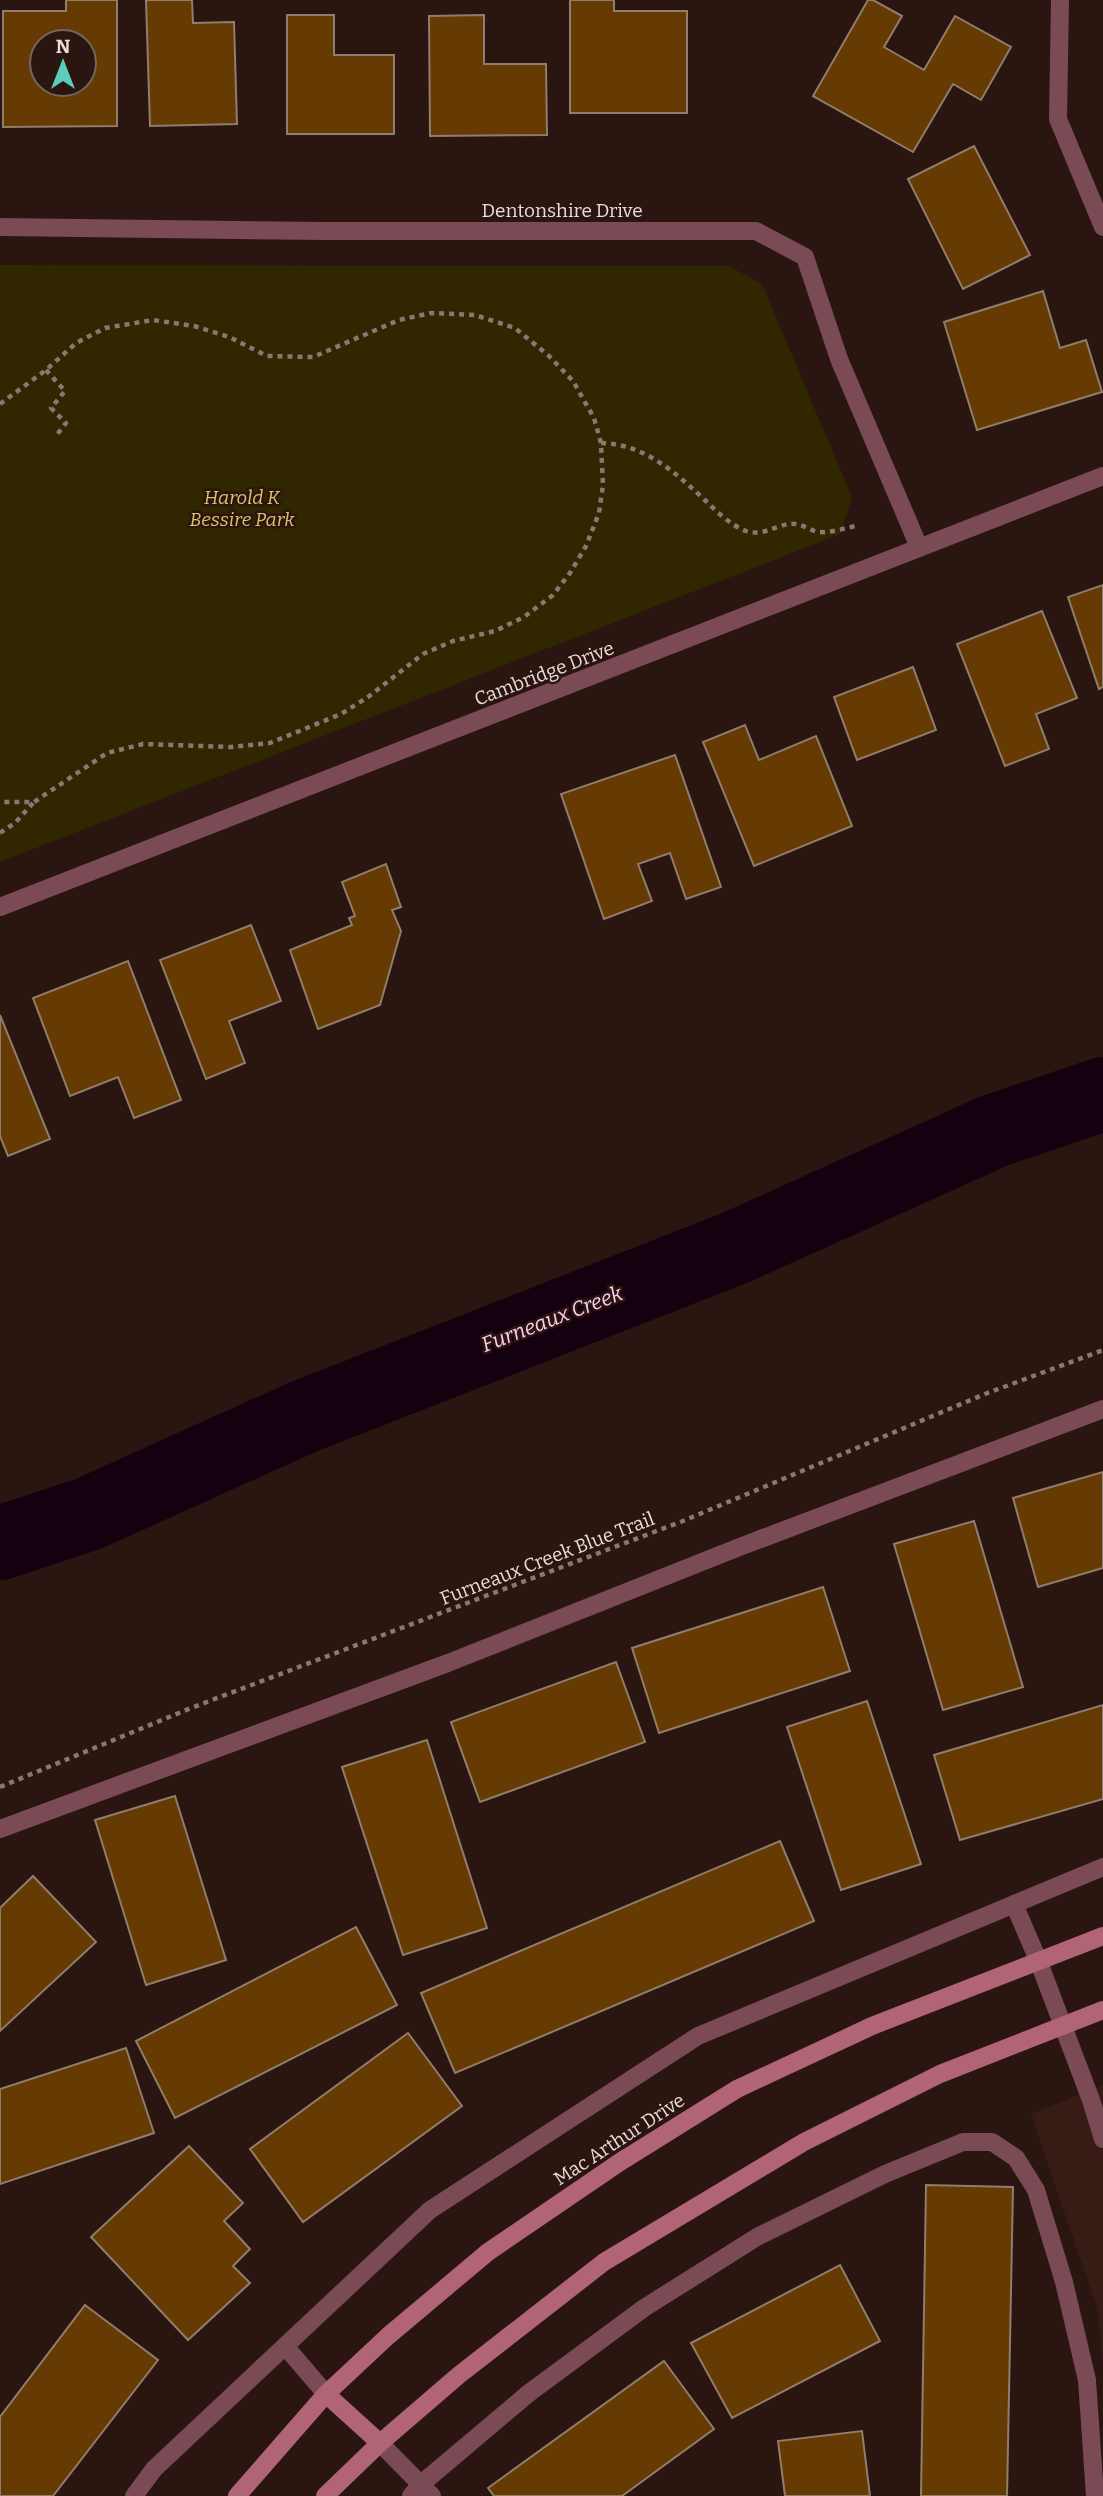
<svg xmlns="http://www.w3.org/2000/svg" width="1103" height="2496" viewBox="0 0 1103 2496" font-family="Bitter,serif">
<rect width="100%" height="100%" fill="#2a1510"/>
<polygon fill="#371c15" points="1103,2085 1103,2363 1097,2308 1031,2114"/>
<polygon fill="#302600" points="0,265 729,266 762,284 852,497 841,534 0,862"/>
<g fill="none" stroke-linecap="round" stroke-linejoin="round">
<polyline stroke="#150010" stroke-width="74" points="0,1543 88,1514 303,1417 737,1247 994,1131 1103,1094"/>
</g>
<g fill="#653a03" stroke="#917d6b" stroke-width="2" fill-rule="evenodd">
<path d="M66,0H117V126L3,127V11H66ZM42,42H84V84H42Z"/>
<polygon points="146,0 192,0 193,23 234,22 237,124 150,126"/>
<polygon points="570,0 614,0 614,11 687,11 687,113 570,113"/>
<polygon points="868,0 873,0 902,16 884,47 924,70 955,16 1011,47 981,100 953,84 913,152 813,96"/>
<polygon points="287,15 334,15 334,55 394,55 394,134 287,134"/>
<polygon points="484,15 484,64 546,64 547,135 430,136 429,16"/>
<polygon points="974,146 1030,255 963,289 908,179"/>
<polygon points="1043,291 1060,348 1086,340 1102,392 977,430 944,322"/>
<polygon points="1103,585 1103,687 1099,689 1068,597"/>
<polygon points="1042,611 1077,698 1036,714 1049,749 1005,766 957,644"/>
<polygon points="913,667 936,730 857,760 834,697"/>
<polygon points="745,725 759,760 816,736 852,826 754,866 703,742"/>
<polygon points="675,755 721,887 686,899 670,853 638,864 652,901 604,919 561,794"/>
<polygon points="386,864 401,907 392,910 401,931 380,1005 318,1029 290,950 352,925 349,918 355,916 342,882"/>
<polygon points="251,925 281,1001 229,1021 245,1063 206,1079 160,960"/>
<polygon points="128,961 181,1100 134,1118 118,1077 70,1096 33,998"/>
<polygon points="0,1015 50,1139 8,1156 0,1136"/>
<polygon points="1103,1472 1103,1568 1038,1587 1013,1498"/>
<polygon points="974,1521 1023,1687 943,1710 894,1544"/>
<polygon points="823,1587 850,1671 659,1733 632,1648"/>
<polygon points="616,1662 645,1742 480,1802 451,1722"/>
<polygon points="867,1701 921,1864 841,1890 787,1727"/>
<polygon points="1103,1705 1103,1799 960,1840 934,1755"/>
<polygon points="427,1740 487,1928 403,1955 342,1767"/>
<polygon points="175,1796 226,1960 146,1985 95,1820"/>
<polygon points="780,1841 814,1921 455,2073 421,1993"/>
<polygon points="33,1876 96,1942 0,2031 0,1908"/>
<polygon points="356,1927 397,2005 175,2118 136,2041"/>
<polygon points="408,2033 462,2106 303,2222 250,2149"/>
<polygon points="126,2048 154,2133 0,2184 0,2089"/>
<polygon points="189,2146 243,2203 224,2221 250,2249 233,2266 250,2283 188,2340 91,2237"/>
<polygon points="926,2185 1013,2187 1007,2496 921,2496"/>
<polygon points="840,2265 880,2341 732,2418 691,2343"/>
<polygon points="85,2305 158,2360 53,2496 0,2496 0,2417"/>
<polygon points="664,2361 714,2429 622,2496 494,2496 488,2488"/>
<polygon points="862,2431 870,2496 785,2496 778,2441"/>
</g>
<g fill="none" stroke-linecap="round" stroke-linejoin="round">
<g stroke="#897773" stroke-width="4.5" stroke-dasharray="5 5" stroke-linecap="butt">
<polyline points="46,370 65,391 51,408 66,423 55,437"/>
<polyline points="0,404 46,370 76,343 105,328 153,320 194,326 229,337 267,356 313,357 399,320 431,313 475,315 515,328 549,356 573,381 594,418 601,443 603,485 599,513 586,546 570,573 553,595 524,617 495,631 453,641 423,654 368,697 341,714 270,743 231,747 143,744 107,753 34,802 0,802"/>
<path d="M601,443C645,444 676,473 707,502C717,512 732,526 746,531C761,536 774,527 788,524C800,522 808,530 819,532C831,533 845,528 856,526"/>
<polyline points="0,833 15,823 33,803"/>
<polyline points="0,1787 191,1708 683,1521 985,1394 1103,1350"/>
</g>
<g stroke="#7a4a55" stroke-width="18">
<polyline points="1060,0 1058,119 1103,227"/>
<polyline points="0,1829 448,1663 737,1548 1103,1409"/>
<polyline points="1014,1904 1038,1960"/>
<polyline points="285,2346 326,2394"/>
<polyline points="380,2443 432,2496"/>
<polyline points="134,2496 154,2469 430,2210 698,2036 1103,1867"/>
<polyline points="411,2496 420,2485 529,2393 644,2308 757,2237 885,2174 963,2142 992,2142 1016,2158 1036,2190 1064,2282 1087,2380 1095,2496"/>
</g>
<g stroke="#7a4a55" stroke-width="18">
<polyline points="0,227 325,231 756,231 805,257 839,359 919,547"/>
<polyline points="0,907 1103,476"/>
<polyline points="1038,1960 1091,2100 1103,2139"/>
</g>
<g stroke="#b06476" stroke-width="18">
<polyline points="326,2394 380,2443"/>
<polyline points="237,2496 326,2394 388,2336 488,2252 620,2162 737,2089 872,2026 1103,1936"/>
<polyline points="325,2496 380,2443 459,2375 604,2262 804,2142 940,2074 1103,2010"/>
</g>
</g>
<g text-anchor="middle" stroke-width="5" stroke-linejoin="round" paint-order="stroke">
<g font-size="19" fill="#ebdcd8" stroke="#2a1510">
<text x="562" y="217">Dentonshire Drive</text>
<text transform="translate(544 673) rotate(-21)" y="7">Cambridge Drive</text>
<text transform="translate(547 1558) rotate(-21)" y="7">Furneaux Creek Blue Trail</text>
<text transform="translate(619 2139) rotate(-33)" y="7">Mac Arthur Drive</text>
</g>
<g font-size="19" font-style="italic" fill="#ddc366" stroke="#2a1510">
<text x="242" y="504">Harold K<tspan x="242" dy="22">Bessire Park</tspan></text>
</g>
<g font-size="21" font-style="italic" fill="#fccdf0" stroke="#2a1510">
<text transform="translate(552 1319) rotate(-21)" y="7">Furneaux Creek</text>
</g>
</g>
<g transform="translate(63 63)"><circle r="33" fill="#2a1510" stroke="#776560" stroke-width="2"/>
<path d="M0-5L12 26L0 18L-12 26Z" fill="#5acebd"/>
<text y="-10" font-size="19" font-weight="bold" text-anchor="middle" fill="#ebdcd8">N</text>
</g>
</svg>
